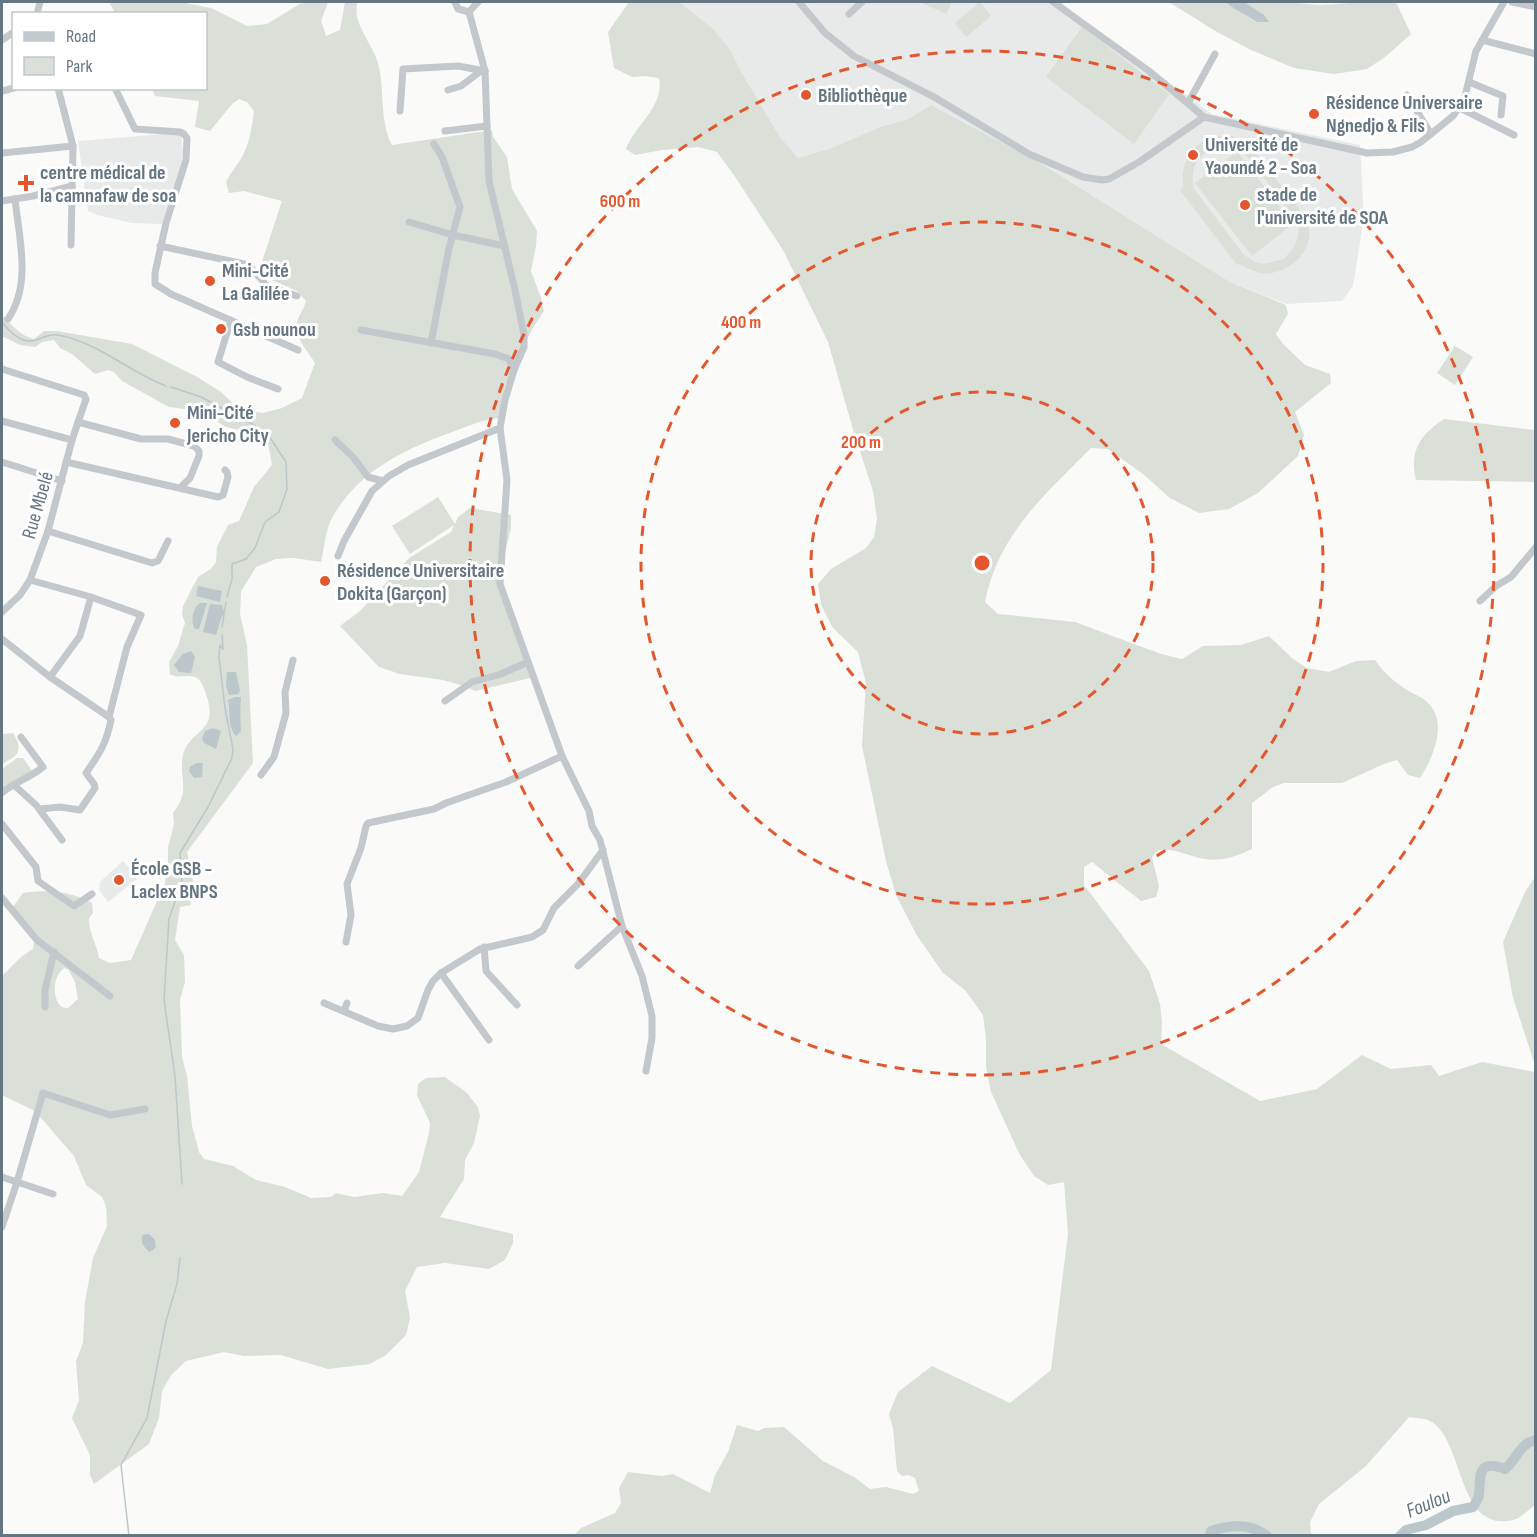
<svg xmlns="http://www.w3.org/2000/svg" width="1537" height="1537" viewBox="0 0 1537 1537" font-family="'Sofia Sans Condensed',sans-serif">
<rect width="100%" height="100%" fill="#fafaf8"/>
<g fill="#e8e9e9">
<polygon points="679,2 1060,2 1212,114 1360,145 1364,217 1353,286 1342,301 1286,304 1230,282 1042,164 931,105 908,119 880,127 834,147 798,158 780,137 742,73 731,51"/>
<polygon points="165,134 181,135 183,151 181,165 162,224 131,223 97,215 88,211 78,141"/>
<polygon points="123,861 138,878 108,902 99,890 100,882"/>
</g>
<g fill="#dadfd7" fill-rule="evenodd">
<path d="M109,2H180L211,8L247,26L267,24L303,2H328L321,21L326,36L340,30L345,2H357C357,6 356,11 357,16C360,32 373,46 378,63C385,90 379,120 392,145L492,130L493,137L507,157L512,189L537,231L536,246L531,271L541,298L544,311L532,329L505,386L500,418C481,419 462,429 444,435C398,452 353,476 330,522C325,534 324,550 321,562L294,558L276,559L256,567L241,591L240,614L247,645L253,763L187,852L193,881L190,895L191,905L180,907L175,940L184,955L185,982L180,1000L182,1057L187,1076L192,1126L199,1152L204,1159L233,1166L256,1180L285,1187L311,1198L331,1197L336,1193L354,1197L383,1193L402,1196L419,1172L429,1133L430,1123L417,1095L418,1084L426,1078L445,1077L467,1093L478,1107L480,1116L474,1143L465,1160L464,1179L440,1217L513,1234V1243L505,1260L489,1269L445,1263L417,1267L405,1291L410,1318L406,1335L386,1355L370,1364L328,1369L281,1355L244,1356L224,1352L186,1361L172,1374L162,1391L159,1418L149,1444L94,1484L90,1475V1455L72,1418L79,1400L76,1361L83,1343L85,1302L93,1258L107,1226L106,1206L102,1197L86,1185L74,1156L35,1111L2,1095V976L21,957L33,949L35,935L13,907L23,893C45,889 72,891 92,903L93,913L89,918C88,931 97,945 99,958L110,963L131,960L165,883L168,860V848L174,824L173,813C192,789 178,779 183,755C190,728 220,734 206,694C204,688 202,682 197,678C188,673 178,680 170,674L169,662L178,646L185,623L182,614L183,606L198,577L211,569L216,562L217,547L228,525L239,521L254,487L272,465L268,444L251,433L226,427L201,411L169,407L122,381L114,372L108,370L95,374L72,354L60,348L54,340L42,342L35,347L20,345L2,336V315C11,324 20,336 34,339L44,331H57L132,344L197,377L221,392L240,410L263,413L282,408L302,398L315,363C308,351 291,334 298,319C301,312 304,308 306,301L297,291L258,274L282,201L244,191L229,193L226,182C230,174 234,169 239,162C249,147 252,128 254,111L247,102L239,99L232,104L210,131L195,127L199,101L155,96L152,89L206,88V14L115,13ZM64,968L68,969L75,982L78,999C75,1001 71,1007 67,1008C54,1010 49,979 64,968Z"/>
<path d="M629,2H679L713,29L731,51L742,73L780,137L798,158L834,147L880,127L908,119L931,105L1042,164L1230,282L1286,305L1288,314L1276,334L1283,344L1305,365L1330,374L1331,383L1295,412L1304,435L1298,456L1258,493L1229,509L1199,513L1170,498L1143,474L1108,449L1091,448C1045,495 998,534 985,602L998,614L1075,622L1161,654L1182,659L1203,646L1241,645L1269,636L1293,659L1307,668L1329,672L1356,661L1375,660C1384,673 1395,683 1409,691C1416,695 1424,698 1429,704C1448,724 1432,760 1420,778L1408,775L1397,760L1384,764L1342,783H1284L1273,787L1252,803V849C1238,856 1220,862 1205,859C1188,856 1176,848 1158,850L1152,857L1159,886L1156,897L1141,901L1092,862L1084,867V885L1149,971L1160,1004L1162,1022L1161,1044L1260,1101L1317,1089L1362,1055L1391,1069L1431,1065L1439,1076L1482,1062L1535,1072V1505C1529,1509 1520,1519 1513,1520C1457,1533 1465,1444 1432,1422C1427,1418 1416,1418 1409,1417L1366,1466L1319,1504L1310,1522L1311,1535L573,1536L581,1528L615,1513L621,1503L619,1488L628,1472L662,1476L673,1474L710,1493L715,1475L728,1452L737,1425L758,1431L764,1428L784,1427L823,1461L854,1477L870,1489L886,1487L913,1494L919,1491L915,1478L909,1475L902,1476L897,1471L893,1428L889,1414L898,1392L932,1366L1010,1403L1051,1370L1068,1234L1064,1182L1048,1185L1034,1176L1020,1155L991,1092L986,1067V1038L983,1015L965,990L943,973L916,934L896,895L886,861L862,746L866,683L858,652L833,628L821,605L818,584L831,569L866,548L874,537L877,519L873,491L854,433L828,342L783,250L734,175L717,152L698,147L662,150L635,155L626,149C635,125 665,106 659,78L645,76L632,77L614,68L608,32Z"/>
<polygon points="920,2 952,2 946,14"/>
<polygon points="980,2 991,16 966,37 955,23"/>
<polygon points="1169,2 1283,2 1321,5 1365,2 1396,2 1411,34 1385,57 1367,69 1334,74 1294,68 1251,50 1217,32"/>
<polygon points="1082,27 1169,94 1134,144 1046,77"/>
<path d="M1221,136H1232L1249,145L1304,215C1305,219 1308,223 1309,228C1313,254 1285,276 1261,273C1254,272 1246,267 1239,264L1237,265L1180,190L1183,187C1181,159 1193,141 1221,136ZM1224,146L1237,148L1246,155L1296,219L1299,231L1295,246L1284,259L1264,264L1255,262L1244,255L1194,189C1188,166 1201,149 1224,146Z"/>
<polygon points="1237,151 1293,224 1252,256 1195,183"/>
<polygon points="1455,346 1473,357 1455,385 1437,373"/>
<path d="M1444,419L1535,430V482L1416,480C1409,451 1420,435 1444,419Z"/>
<polygon points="438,497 455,524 458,517 470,508 511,515 511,528 502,565 500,583 534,677 475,691 464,686 443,680 400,674 379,667 340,626 360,611 409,558 451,532 454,525 410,554 392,526"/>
<path d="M2,726L3,734L13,733C24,751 18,756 2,764Z"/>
<polygon points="17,758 23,758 33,772 3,789 2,769"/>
<polygon points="1535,877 1535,1065 1513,998 1503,942 1525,892"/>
</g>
<g fill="#bbc7cb">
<path d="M1226,2H1244L1264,15L1269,22H1257C1247,14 1235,11 1226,2Z"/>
<polygon points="198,586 222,591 220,602 196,596"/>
<path d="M200,603H207L199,629H195C190,622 193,607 200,603Z"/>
<polygon points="210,604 222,605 225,614 222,616 216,635 203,632"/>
<polygon points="191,651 195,657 191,673 179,672 174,665 183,654"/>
<polygon points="227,672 236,672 240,691 238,694 229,695 226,686"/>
<path d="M235,697H241C240,708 240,719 241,731L236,736C227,726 231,713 228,700Z"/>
<polygon points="213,728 221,731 216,749 204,743 202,739 205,731"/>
<polygon points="197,763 203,763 202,777 194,778 189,771 190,767"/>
<path d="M149,1234L155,1240L156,1247L150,1252C143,1247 141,1243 142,1235Z"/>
</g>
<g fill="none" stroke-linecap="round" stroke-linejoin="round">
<g stroke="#bbc7cb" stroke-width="1.5">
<path d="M2,322C9,331 22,345 36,340C44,337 49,334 58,335C98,342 129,372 166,386"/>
<polyline points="171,387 201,397 252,424 269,436 286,462 287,489 279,512 265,522 255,548 246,559 232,564 232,579 227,597"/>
<polyline points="222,627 226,602"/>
<polyline points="182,1184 175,1076 164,1000 169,919 182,881 180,853 208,807 232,758 233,749 225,708 219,657 220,645 223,649 222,635"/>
<polyline points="129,1536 121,1465 147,1418 166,1321 177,1284 180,1258"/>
</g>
<g stroke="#bbc7cb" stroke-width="10">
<path d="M1210,1536L1211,1531C1230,1525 1251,1523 1267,1536"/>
<path d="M1400,1536L1406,1530L1426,1525L1453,1511L1473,1507C1475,1504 1477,1501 1478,1498C1483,1483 1472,1457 1505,1469C1517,1460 1519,1443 1536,1440"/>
</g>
<g stroke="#c3c8cc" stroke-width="7">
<polyline points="455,2 458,9 469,12"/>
<polyline points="478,2 469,12 485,71 489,181 515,290 524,335 524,347 514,370 505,400 500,428 507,480 500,584 562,756 589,811 592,826 600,840 622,926 642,976 652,1016 652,1038 646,1071"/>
<polyline points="799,2 825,33 854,56 934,97 1029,154 1083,177 1102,180 1109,179 1139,162 1204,117"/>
<polyline points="1053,2 1149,71 1204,117 1367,153 1393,152 1412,147 1421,142 1453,116 1464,100 1476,51 1504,2"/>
<polyline points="1512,2 1536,7"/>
<polyline points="37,14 40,2"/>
<polyline points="849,14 862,2"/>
<polyline points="2,40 14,32"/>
<polyline points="1482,40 1536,54"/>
<polyline points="1469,82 1503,96 1501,115"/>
<polyline points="58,88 73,146 71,245"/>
<polyline points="115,88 135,129 180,132 184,134 187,138 186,160 166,223 155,273 155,284 171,294 298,350"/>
<polyline points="448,90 461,86 481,71"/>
<polyline points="2,91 14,88"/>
<polyline points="1407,95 1431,134"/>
<polyline points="1188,103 1215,54"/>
<polyline points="1460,108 1514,135"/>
<polyline points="400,111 403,69 458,66 485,71"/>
<polyline points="445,131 487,126"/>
<polyline points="2,153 73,146"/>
<polyline points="2,201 33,196 72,186"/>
<polyline points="409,222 453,235 505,246"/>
<polyline points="160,246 249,265 266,285 297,296"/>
<path d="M8,319C32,284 19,238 15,199"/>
<polyline points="231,320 218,362 247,377 278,389"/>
<polyline points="361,330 495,354 509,359 514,370"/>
<polyline points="431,343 449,248 460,207 442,157 434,144"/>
<polyline points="2,369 84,395 86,399 72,440 48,531 30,580 20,595 2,612"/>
<polyline points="2,421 72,440"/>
<polyline points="78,422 141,439 168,439 194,446 199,451 199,456 190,478 181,487"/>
<polyline points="335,440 353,457 368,477 383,481"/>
<polyline points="2,462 62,481"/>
<polyline points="66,462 218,497 223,495 228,477 227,472 225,470"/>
<polyline points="48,531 152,563 158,561 168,541"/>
<polyline points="338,556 344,541 372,491 389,476 408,465 500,428"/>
<path d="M30,580L91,597L141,615L127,647L109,717L111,720C106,744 100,753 86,773L94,784L95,788L80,810L60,807L40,809"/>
<polyline points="1480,601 1496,586 1511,577 1536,547"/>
<polyline points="2,639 50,677 109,717"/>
<polyline points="50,677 80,636 91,597"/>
<polyline points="445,701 472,682 501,674 528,662"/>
<polyline points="261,775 274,757 286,713 285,692 293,660"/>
<polyline points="14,785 36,805 62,840"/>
<path d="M2,793C14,782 30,778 43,767L21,737"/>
<polyline points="2,824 36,867 38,881 74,906 92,894"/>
<polyline points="2,898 37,940 110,996"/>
<polyline points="346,942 351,915 347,884 361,848 366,826 368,823 434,809 446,803 506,782 562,756"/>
<polyline points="484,947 486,971 517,1005"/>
<polyline points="578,966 622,926"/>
<polyline points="441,973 489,1040"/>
<polyline points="324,1003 378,1026 393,1029 407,1026 418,1018 428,990 433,981 441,973 480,949 532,937 543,930 554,908 578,884 603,850"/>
<polyline points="45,1007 45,990 54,952"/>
<polyline points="344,1011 347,1003"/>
<polyline points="2,1177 53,1194"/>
<polyline points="2,1227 17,1182 43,1093 110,1115 145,1109"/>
</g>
</g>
<g fill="none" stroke="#e4572e" stroke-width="3" stroke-dasharray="10 8">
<circle cx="982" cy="563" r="171"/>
<circle cx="982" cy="563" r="341"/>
<circle cx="982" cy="563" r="512"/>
</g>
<g fill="#e4572e" stroke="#fff" stroke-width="2">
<circle cx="806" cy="95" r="6"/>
<circle cx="1314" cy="114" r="6"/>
<circle cx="1193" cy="155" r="6"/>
<path d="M23 174h6v6h6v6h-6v6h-6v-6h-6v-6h6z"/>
<circle cx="1245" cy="205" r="6"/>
<circle cx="210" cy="281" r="6"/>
<circle cx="221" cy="329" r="6"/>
<circle cx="175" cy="423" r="6"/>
<circle cx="325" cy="581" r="6"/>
<circle cx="119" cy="880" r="6"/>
</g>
<g text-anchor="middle" stroke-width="6" stroke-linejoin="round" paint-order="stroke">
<g font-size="20" font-weight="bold" fill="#657683" stroke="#fff" text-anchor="start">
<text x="818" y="102">Bibliothèque</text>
<text x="1326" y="109">Résidence Universaire<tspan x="1326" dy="23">Ngnedjo &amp; Fils</tspan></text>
<text x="1205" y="151">Université de<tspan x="1205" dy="23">Yaoundé 2 - Soa</tspan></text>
<text x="40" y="179">centre médical de<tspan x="40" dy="23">la camnafaw de soa</tspan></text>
<text x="1257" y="201">stade de<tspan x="1257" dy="23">l'université de SOA</tspan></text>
<text x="222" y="277">Mini-Cité<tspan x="222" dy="23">La Galilée</tspan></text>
<text x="233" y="336">Gsb nounou</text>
<text x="187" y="419">Mini-Cité<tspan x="187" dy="23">Jericho City</tspan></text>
<text x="337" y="577">Résidence Universitaire<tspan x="337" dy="23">Dokita (Garçon)</tspan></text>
<text x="131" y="875">École GSB -<tspan x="131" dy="23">Laclex BNPS</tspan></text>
</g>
<g font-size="20" fill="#657683" stroke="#fff">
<text transform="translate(37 505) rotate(-74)" y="7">Rue Mbelé</text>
</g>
<g font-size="21" font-style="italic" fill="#60757c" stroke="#fff">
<text transform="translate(1428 1503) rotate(-22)" y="7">Foulou</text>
</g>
</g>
<circle cx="982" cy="563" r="9" fill="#e4572e" stroke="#fff" stroke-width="3"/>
<g font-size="18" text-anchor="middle" font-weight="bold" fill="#e4572e" stroke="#fff" stroke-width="6" stroke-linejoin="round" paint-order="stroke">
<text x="620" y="207">600 m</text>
<text x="741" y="328">400 m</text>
<text x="861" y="448">200 m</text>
</g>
<rect width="1537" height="1537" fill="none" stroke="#657683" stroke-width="6"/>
<rect x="12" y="12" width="195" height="78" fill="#ffffff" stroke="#c1c8cd" stroke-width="1.5"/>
<rect x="24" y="32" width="30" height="9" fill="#c3c8cc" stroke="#c1c8cd" stroke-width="1.5"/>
<text x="66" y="42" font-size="18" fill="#657683">Road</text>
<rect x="24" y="57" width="30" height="18" fill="#dadfd7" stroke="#c1c8cd" stroke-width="1.5"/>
<text x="66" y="72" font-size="18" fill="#657683">Park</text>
</svg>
